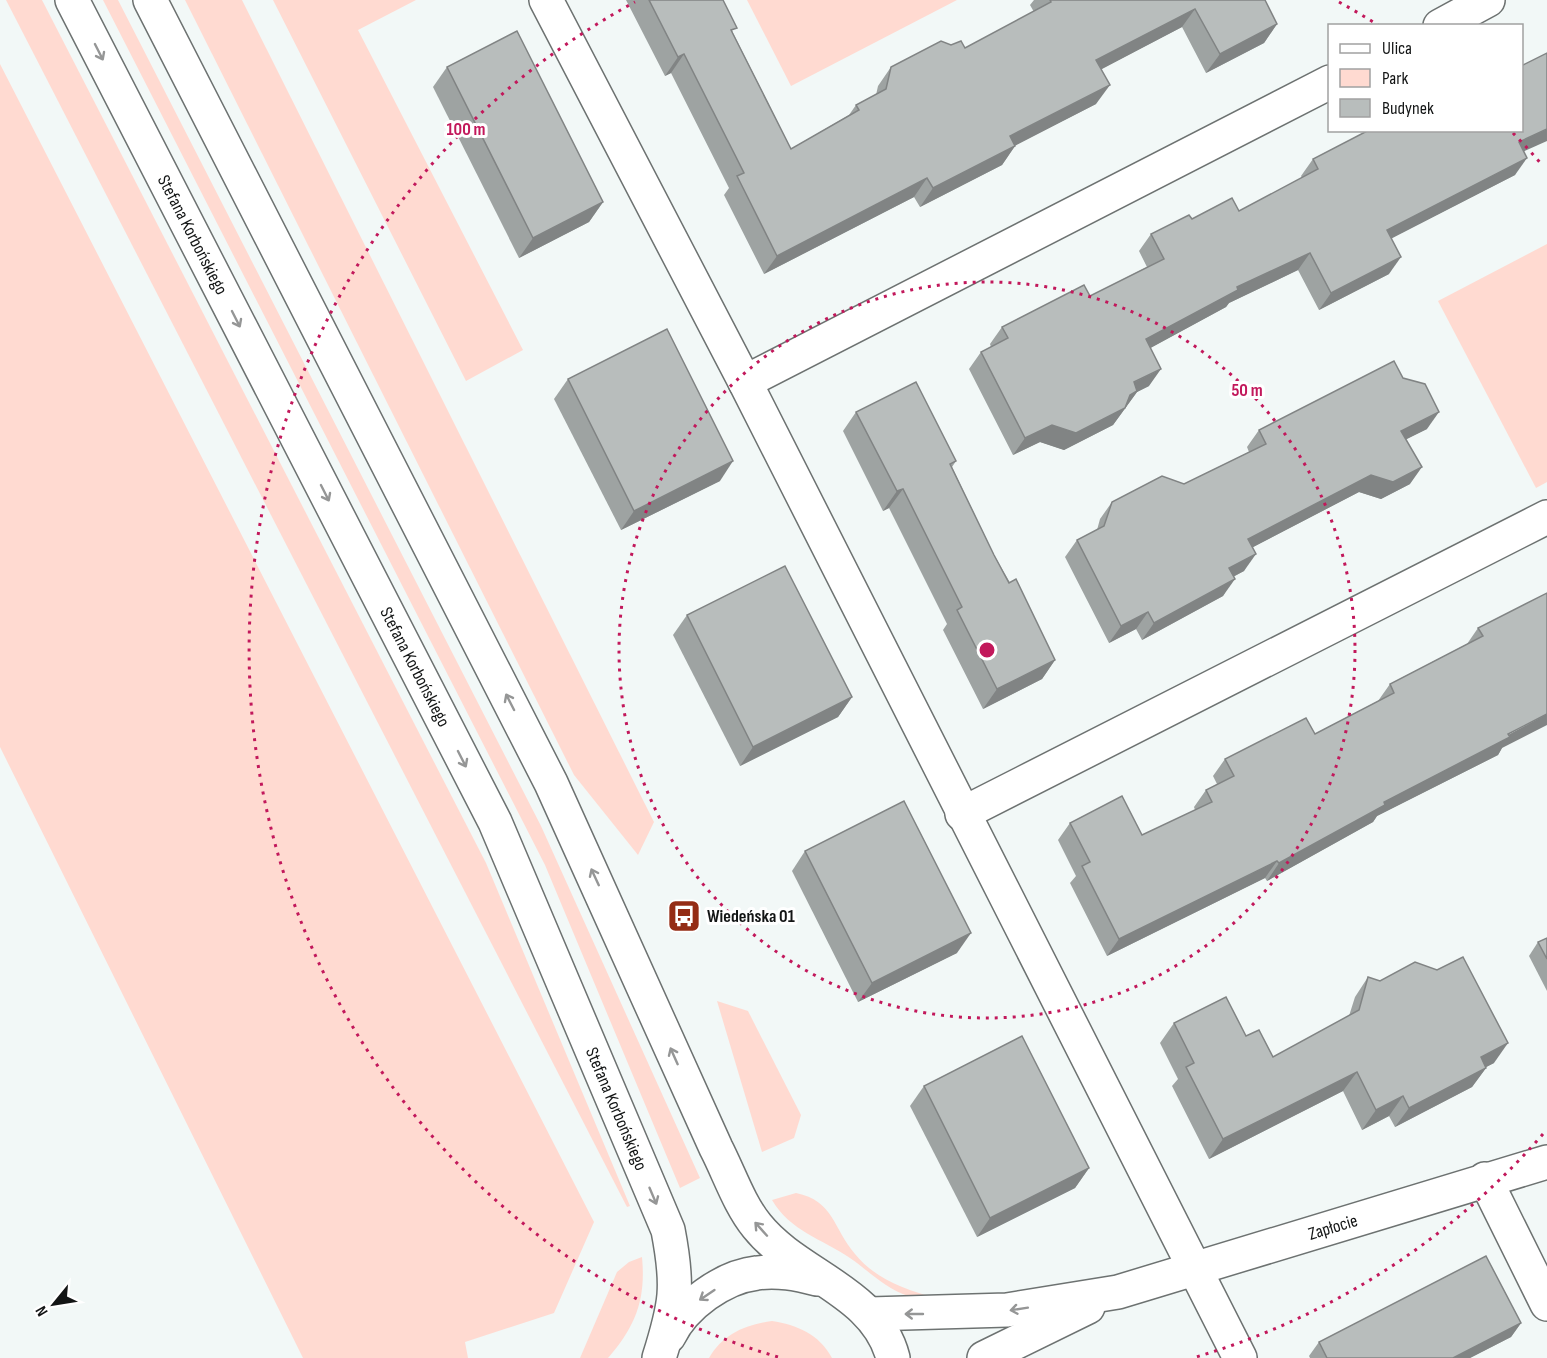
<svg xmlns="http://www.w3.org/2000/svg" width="1547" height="1358" viewBox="0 0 1547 1358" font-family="'Sofia Sans Condensed',sans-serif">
<rect width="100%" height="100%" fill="#f2f8f7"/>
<g fill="#ffdad1">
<polygon points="6,0 42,0 486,863 630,1206 627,1207"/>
<polygon points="103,0 118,0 541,826 700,1178 680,1188 545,865"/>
<polygon points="185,0 242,0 654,822 638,855 574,775"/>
<polygon points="273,0 416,0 358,30 523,350 466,381"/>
<polygon points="747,0 957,0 791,86"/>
<polygon points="0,64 594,1222 554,1313 465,1342 468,1358 303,1358 0,747"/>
<polygon points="1547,244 1547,482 1536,488 1438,301"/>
<polygon points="717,1001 748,1011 801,1115 794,1138 762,1152"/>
<path d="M796,1193C834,1201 833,1228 855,1254C875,1279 906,1290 936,1298C927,1298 916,1299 908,1296C886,1289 869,1271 850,1258C822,1239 790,1231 772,1200Z"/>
<path d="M642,1257C646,1299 636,1326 608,1358H580L617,1272L629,1262Z"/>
<path d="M772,1321C797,1325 819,1334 832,1358H709C723,1334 745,1325 772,1321Z"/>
</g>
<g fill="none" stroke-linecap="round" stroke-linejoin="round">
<g stroke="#6d7271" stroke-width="36">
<g id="minor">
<polyline points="546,0 745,382 1240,1358"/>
<polyline points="1440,26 1488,0"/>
<polyline points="745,382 1330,82"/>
<polyline points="962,814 1547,517"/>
<polyline points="1485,1179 1547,1304"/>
<path id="s1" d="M870,1314L1007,1310L1118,1292L1547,1162"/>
<polyline points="984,1358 1088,1307"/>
</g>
</g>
<g stroke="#6d7271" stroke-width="36">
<g id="tertiary">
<path id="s2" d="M72,0L495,822L668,1230C679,1287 676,1304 659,1358"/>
<path d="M150,0L551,783L716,1148C729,1173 739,1204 757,1226C797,1276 876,1291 893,1358"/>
<path d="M669,1336C684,1305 723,1277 757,1273C778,1270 797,1274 817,1279"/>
</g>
</g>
<use href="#minor" stroke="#fff" stroke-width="33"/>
<use href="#tertiary" stroke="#fff" stroke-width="33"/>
</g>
<g fill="#9ea3a2">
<polygon points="626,0 723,0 733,33 791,149 849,115 856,105 876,95 878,86 891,67 951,45 965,48 1034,12 1030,5 1034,0 1265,0 1277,24 1264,43 1206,73 1182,27 1101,69 1096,104 1015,145 1015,146 1002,165 920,207 914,197 764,274 724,195 729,188 671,73 665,76"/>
<polygon points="447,67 603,202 589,222 519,258 433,87"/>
<polygon points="1523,152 1515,175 1391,238 1389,274 1319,310 1298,270 1229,303 1226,307 1150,348 1149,386 1137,392 1113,425 1064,450 1040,442 1013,455 969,369 981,352 991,347 990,344 1002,327 1090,296 1147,267 1139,251 1151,234 1192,219 1239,211 1302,178 1301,176 1313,159"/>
<polygon points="568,379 720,481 621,530 554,399"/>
<polygon points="856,412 956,461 952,467 994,555 1055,660 1042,679 983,709 943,630 947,624 889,508 883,511 843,431"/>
<polygon points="1427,429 1406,439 1410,484 1381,499 1359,492 1253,547 1244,571 1233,577 1223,596 1142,640 1136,629 1109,643 1065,557 1077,540 1097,530 1100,519 1112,502 1184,484 1249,452 1247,447 1259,430"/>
<polygon points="1547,593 1502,748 1498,755 1377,816 1373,822 1267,881 1265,878 1107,956 1070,883 1076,876 1058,840 1070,823 1142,835 1195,810 1194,807 1206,790 1217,784 1213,776 1225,759 1315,734 1378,701 1390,684 1467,644 1478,628"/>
<polygon points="687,615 852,697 838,717 740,766 673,635"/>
<polygon points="805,851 957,953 858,1002 792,871"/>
<polygon points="1547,938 1547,991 1529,956 1538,942"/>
<polygon points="1368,977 1494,1063 1486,1067 1486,1068 1472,1087 1395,1127 1389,1116 1362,1130 1343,1091 1209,1159 1172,1086 1178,1079 1160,1043 1174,1023 1246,1036 1273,1057 1349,1016 1355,997"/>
<polygon points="924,1086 1089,1168 1075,1188 977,1237 910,1106"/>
<polygon points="1521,1323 1511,1337 1470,1358 1310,1358 1309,1356 1319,1342"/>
</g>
<g fill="#818484">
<polygon points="1195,9 1182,27 1083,79 1096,60"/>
<polygon points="1277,24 1264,43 1206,73 1220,54"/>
<polygon points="684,54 671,73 665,76 678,57"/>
<polygon points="1110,85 1096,104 997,155 1010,136"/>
<polygon points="1547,129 1547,141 1507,159 1519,142"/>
<polygon points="1015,146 1002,165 920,207 933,188"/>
<polygon points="1527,158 1515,175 1375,247 1387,230"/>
<polygon points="927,178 914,197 764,274 777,256"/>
<polygon points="603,202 589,222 519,258 533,238"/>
<polygon points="1310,253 1298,270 1229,303 1226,307 1134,357 1146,339 1237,287"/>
<polygon points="1401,257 1389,274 1319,310 1331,293"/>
<polygon points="1161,369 1149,386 1137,392 1113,425 1064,450 1040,442 1013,455 1025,438"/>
<polygon points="1439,412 1427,429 1389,448 1401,431"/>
<polygon points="733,461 720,481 621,530 634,511"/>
<polygon points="1422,467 1410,484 1381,499 1359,492 1236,556 1248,539 1371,475"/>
<polygon points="903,489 889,508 883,511 897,491"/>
<polygon points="1256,554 1244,571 1217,585 1229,568"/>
<polygon points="1235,579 1223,596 1142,640 1154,623"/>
<polygon points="1148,612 1136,629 1109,643 1121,626"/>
<polygon points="1055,660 1042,679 983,709 997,689"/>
<polygon points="852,697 838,717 740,766 753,747"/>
<polygon points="1547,714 1547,725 1502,748 1498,755 1377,816 1373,822 1267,881 1279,863 1384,802"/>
<polygon points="1277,861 1265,878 1107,956 1119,939"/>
<polygon points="971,933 957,953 858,1002 872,983"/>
<polygon points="1508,1043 1494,1063 1467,1077 1481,1057"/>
<polygon points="1486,1068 1472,1087 1395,1127 1409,1108"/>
<polygon points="1357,1072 1343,1091 1209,1159 1223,1139"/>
<polygon points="1403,1096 1389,1116 1362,1130 1376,1110"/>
<polygon points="1089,1168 1075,1188 977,1237 990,1218"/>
<polygon points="1521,1323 1511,1337 1470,1358 1453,1358"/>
</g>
<g fill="#b8bdbc" stroke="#818484" stroke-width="1.5">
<polygon points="649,0 723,0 737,28 731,30 791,149 859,110 856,105 886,89 891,67 941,41 951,45 961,41 965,48 1051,2 1050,0 1265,0 1277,24 1220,54 1195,9 1096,60 1110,85 1010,136 1015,146 933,188 927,178 777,256 737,176 744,173 684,54 678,57"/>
<polygon points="517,31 603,202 533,238 447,67"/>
<polygon points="1547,53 1547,129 1519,142 1527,158 1387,230 1401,257 1331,293 1310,253 1237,287 1238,290 1146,339 1161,369 1134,382 1137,391 1130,395 1125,408 1076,433 1052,425 1025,438 981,352 1008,338 1002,327 1084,285 1090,296 1164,259 1151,234 1189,215 1192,219 1232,198 1239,211 1318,169 1313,159 1369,130 1521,130 1521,66"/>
<polygon points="667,329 733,461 634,511 568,379"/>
<polygon points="1394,361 1403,378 1425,384 1439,412 1401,431 1422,467 1393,482 1371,475 1248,539 1256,554 1229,568 1235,579 1154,623 1148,612 1121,626 1077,540 1104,526 1112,502 1162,476 1184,484 1266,444 1259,430"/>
<polygon points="916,382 956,461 950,464 994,555 1009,583 1016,579 1055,660 997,689 957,610 962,607 903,489 897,491 856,412"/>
<polygon points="785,566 852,697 753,747 687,615"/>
<polygon points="1547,593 1547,714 1508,734 1510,737 1384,802 1385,805 1279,863 1277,861 1119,939 1082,866 1090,862 1070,823 1122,796 1142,835 1212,802 1206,790 1234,776 1225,759 1306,718 1315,734 1394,693 1390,684 1483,636 1478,628"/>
<polygon points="904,801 971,933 872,983 805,851"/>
<polygon points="1547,938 1547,959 1538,942"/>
<polygon points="1463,957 1508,1043 1481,1057 1486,1068 1409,1108 1403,1096 1376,1110 1357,1072 1223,1139 1186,1067 1194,1063 1174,1023 1226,997 1246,1036 1259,1030 1273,1057 1359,1010 1368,977 1380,981 1415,962 1437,970"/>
<polygon points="1022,1036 1089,1168 990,1218 924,1086"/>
<polygon points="1486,1256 1521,1323 1453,1358 1327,1358 1319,1342"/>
</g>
<defs><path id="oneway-shaft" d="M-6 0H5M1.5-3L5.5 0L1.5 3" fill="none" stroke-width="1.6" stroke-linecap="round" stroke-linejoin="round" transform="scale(1.5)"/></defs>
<g stroke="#959696">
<use href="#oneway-shaft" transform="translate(99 52) rotate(63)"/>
<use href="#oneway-shaft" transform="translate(236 319) rotate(63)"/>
<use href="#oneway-shaft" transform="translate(325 493) rotate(63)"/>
<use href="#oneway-shaft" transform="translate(510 702) rotate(-117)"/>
<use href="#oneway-shaft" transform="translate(462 759) rotate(63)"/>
<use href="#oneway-shaft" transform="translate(595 877) rotate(-115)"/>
<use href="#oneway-shaft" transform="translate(674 1056) rotate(-114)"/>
<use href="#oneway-shaft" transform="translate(653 1196) rotate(67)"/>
<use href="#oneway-shaft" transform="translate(761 1229) rotate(-132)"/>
<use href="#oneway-shaft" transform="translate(707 1295) rotate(146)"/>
<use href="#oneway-shaft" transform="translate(1019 1309) rotate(171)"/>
<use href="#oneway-shaft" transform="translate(914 1314) rotate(180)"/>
</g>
<g fill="none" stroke="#c2185b" stroke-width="3" stroke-dasharray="3 6">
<circle cx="987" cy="650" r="368"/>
<path d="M1543 1134A737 737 0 0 1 1196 1357M778 1357A737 737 0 0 1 635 2M1339 2A737 737 0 0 1 1378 25M1513 133A737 737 0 0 1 1543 166"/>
</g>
<defs>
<g id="bus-square" transform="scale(1.725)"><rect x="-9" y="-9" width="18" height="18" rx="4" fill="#942c15" stroke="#fff"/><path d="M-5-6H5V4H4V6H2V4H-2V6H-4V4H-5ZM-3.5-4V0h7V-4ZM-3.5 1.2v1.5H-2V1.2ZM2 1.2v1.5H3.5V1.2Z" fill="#fff"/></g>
</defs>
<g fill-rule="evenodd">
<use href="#bus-square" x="684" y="916"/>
</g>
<g text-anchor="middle" stroke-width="6" stroke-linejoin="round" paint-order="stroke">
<g font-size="18" fill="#131515" stroke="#fff">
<text dy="6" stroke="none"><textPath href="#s2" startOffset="264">Stefana Korbońskiego</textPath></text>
<text dy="6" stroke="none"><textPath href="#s2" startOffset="750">Stefana Korbońskiego</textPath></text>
<text dy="6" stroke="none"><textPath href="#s2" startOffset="1236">Stefana Korbońskiego</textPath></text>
<text dy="6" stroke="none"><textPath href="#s1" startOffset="474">Zapłocie</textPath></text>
</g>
<g font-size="18" font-weight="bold" fill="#131515" stroke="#fff" text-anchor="start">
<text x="707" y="922">Wiedeńska 01</text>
</g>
</g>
<circle cx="987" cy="650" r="9" fill="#c2185b" stroke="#fff" stroke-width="3"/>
<g font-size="18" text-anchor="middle" font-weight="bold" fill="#c2185b" stroke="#fff" stroke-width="6" stroke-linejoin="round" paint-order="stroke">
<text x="466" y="135">100 m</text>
<text x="1247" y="396">50 m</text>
</g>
<rect x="1328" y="24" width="195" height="108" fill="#ffffff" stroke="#a1a1a1" stroke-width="1.5"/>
<rect x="1340" y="44" width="30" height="9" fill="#ffffff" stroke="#a1a1a1" stroke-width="1.5"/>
<text x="1382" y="54" font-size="18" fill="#131515">Ulica</text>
<rect x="1340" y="69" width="30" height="18" fill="#ffdad1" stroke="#a1a1a1" stroke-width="1.5"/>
<text x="1382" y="84" font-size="18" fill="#131515">Park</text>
<rect x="1340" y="99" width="30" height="18" fill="#b8bdbc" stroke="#a1a1a1" stroke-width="1.5"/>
<text x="1382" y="114" font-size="18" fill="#131515">Budynek</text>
<g transform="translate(54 1304) rotate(240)" stroke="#ffffff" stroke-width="4.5" paint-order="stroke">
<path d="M0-4.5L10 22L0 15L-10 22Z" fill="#131515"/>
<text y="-9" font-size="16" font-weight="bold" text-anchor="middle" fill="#131515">N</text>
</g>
</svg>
